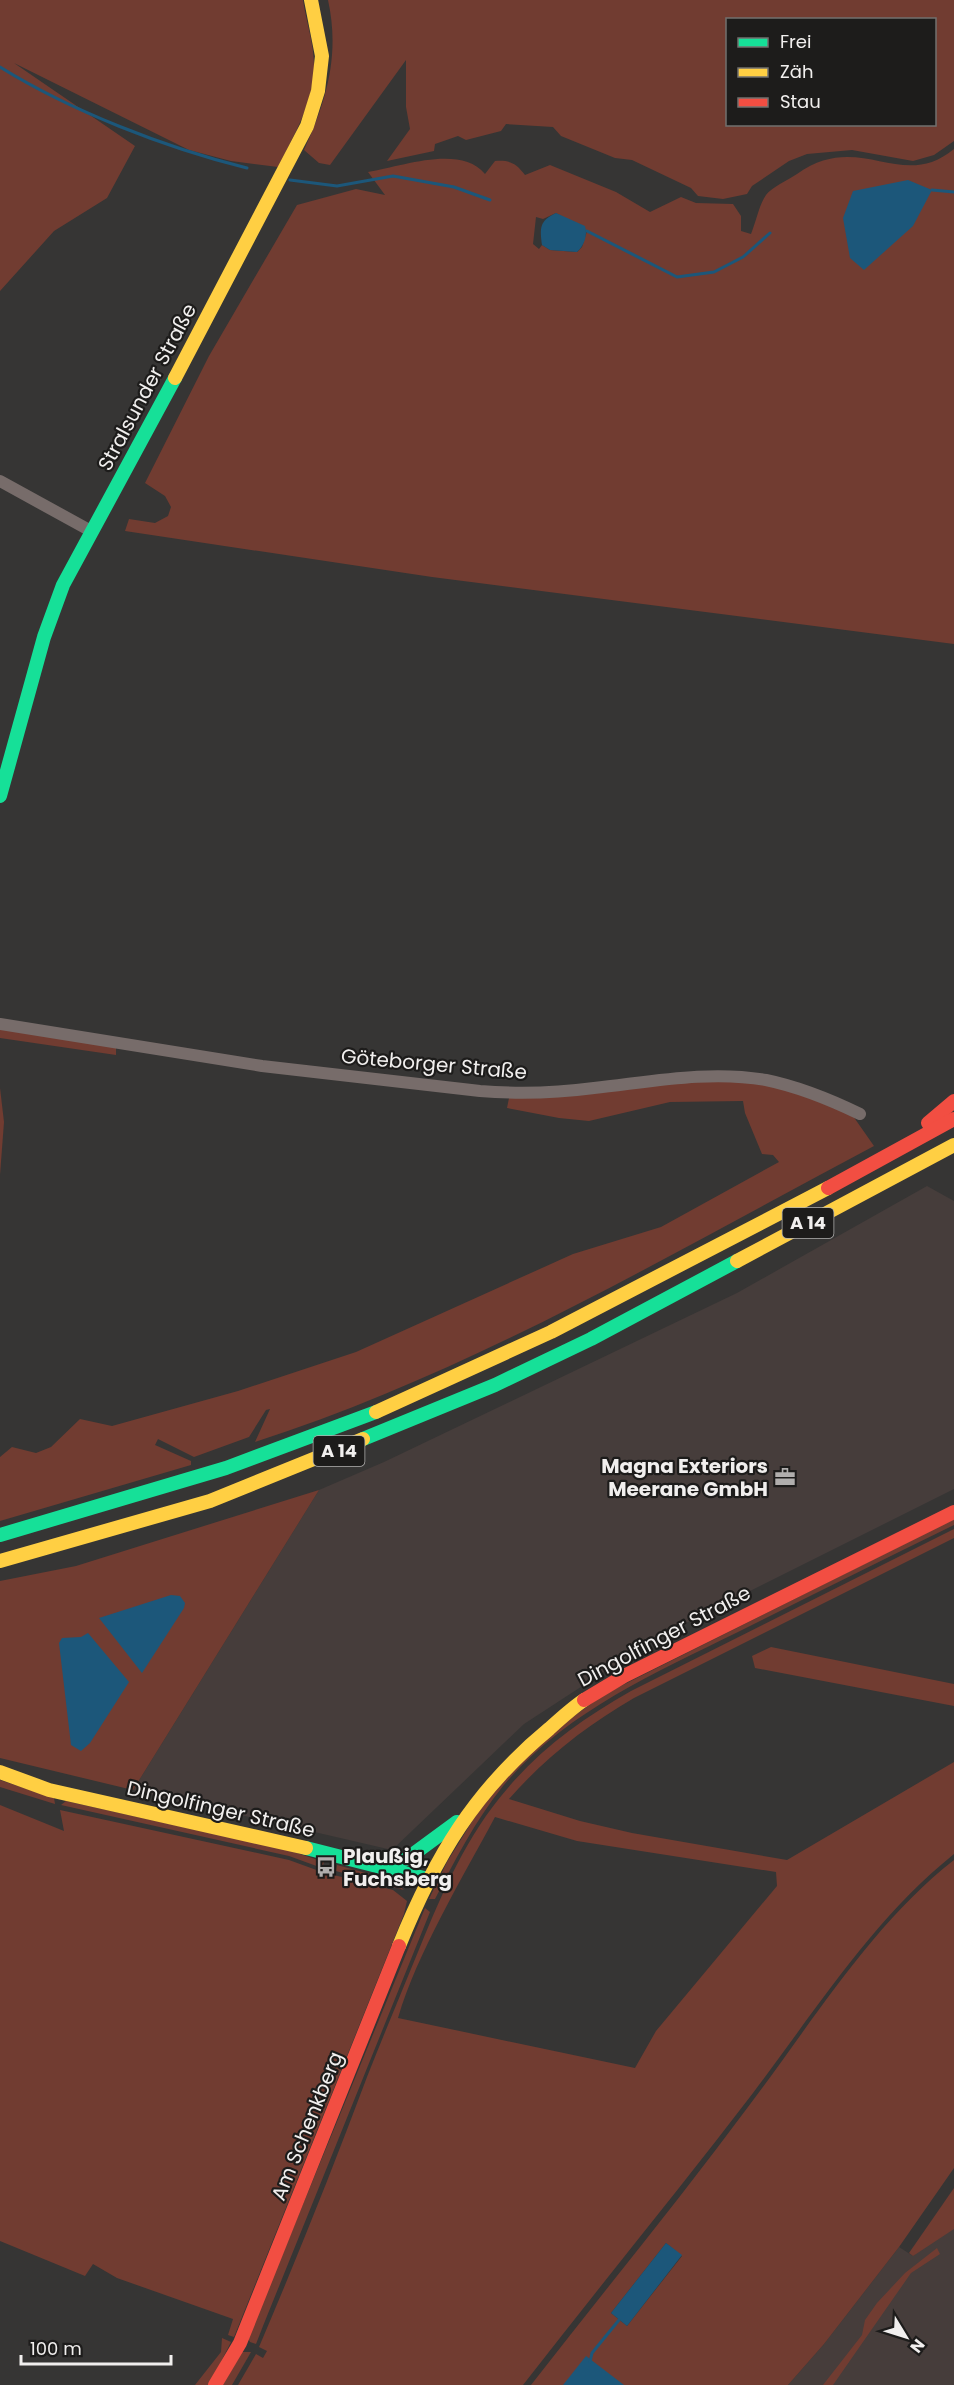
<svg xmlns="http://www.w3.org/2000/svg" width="954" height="2385" viewBox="0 0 954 2385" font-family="Poppins,sans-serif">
<rect width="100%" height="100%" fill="#363534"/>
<g fill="#463d3b">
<polygon points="927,1186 954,1201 954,1489 656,1638 524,1724 392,1850 133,1790 319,1490 384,1462 737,1293"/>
<polygon points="954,2210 954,2385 788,2385 824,2344 899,2247 913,2256"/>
</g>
<g fill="#713c31" fill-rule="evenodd">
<path d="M0,0H303C306,21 314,44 314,65C314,102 294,135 278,167L231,161L189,150L14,63L135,146L107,198L54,231L0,291Z"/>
<path d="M328,0H954V141L934,155L913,161L852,150L807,154L789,161L752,186L747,194L723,199L698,196L691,188L632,160L615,158L561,136L553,127L506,124L501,131L466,140L458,136L435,144L434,151L387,161L410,129L406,107V60L330,165L319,163L304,150C327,100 340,54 328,0ZM728,20H934V124H728Z"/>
<path d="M954,149V644L432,577L125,531L129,519L155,523L168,516L171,507L165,496L145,483L209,356L297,205L356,189L385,195L368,172C401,167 460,144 485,174L495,161C510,160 516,163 525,175L550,165L616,192L650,212L681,197L696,203L733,204L741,216V231L751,234C756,222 759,205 766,195C772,187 788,180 797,174C860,129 901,193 954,149ZM556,213L587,231L582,247L577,252L550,250L542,245L539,249L533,244L536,217L543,219Z"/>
<polygon points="0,1028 116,1046 116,1055 0,1038"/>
<path d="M726,1079L786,1088L853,1116L874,1146C672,1253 473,1372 255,1442L270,1409L266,1410L249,1437L194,1457L158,1439L155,1445L191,1461V1465L0,1521V1457L12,1447L36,1453L51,1447L80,1419L112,1426L238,1391L356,1352L573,1254L661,1227L779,1162L773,1155L762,1154L745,1113L743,1101L670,1102L589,1121L559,1118L507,1108L509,1098Z"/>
<polygon points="0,1088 4,1122 0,1175"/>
<polygon points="319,1490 133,1790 0,1758 0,1581 76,1566"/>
<path d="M954,1519V1525C882,1560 810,1596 738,1632C653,1674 565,1712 503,1786C475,1821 455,1860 435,1899H429L447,1862L486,1799L544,1738L603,1695Z"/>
<path d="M954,1529V1538L634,1698C586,1726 546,1757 509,1799L580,1821L632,1833L787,1860L954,1762V1854C872,1920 816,2010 753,2093C678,2191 599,2287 523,2385H238L256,2354L263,2358L267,2351L259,2347C297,2258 333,2168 367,2077C384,2034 402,1991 420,1947C443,1891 467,1835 507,1789C541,1748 585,1717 631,1691ZM495,1817L577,1841L776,1872L777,1886L656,2031L635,2068L398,2018C417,1953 463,1877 495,1817Z"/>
<polygon points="771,1647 954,1684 954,1706 755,1668 752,1656"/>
<polygon points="0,1780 54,1798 55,1804 0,1787"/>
<polygon points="66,1801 291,1851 324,1862 322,1868 289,1856 61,1805"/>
<polygon points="0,1805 64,1831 60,1810 289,1860 322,1872 393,1890 407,1901 404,1914 234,2337 228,2335 233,2319 117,2278 93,2264 85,2276 0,2241"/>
<path d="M954,1860V2168L899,2247L824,2344L788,2385H531C604,2291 680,2199 751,2103C813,2021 873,1923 954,1860ZM666,2243L682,2256L627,2326L611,2313Z"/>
<polygon points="337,1865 392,1880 404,1890 336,1871"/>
<polygon points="425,1908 430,1912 263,2326 256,2344 250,2342 248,2338"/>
<polygon points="954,2188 954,2229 913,2256 909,2253"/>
<polygon points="937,2248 940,2254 911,2273 833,2385 823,2385 862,2335 865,2320 877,2303 905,2273"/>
<polygon points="222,2338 231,2342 209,2385 195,2385 221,2352"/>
<polygon points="242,2352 251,2352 232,2385 223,2385"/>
</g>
<g fill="#1c577a">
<polygon points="908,180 932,190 913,226 864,270 850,258 843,218 853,191"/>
<path d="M556,213L585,226C588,235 584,246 577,252L550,250L542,245C540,228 539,221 556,213Z"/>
<polygon points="171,1595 180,1596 185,1603 184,1608 142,1673 99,1618"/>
<polygon points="88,1633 129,1682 90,1743 81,1751 71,1745 59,1643 62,1638 81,1637"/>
<polygon points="666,2243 682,2255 627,2326 611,2313"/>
<polygon points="586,2356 624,2385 563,2385"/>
</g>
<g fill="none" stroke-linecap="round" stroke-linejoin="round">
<g stroke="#1c577a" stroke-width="3">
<path d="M0,67C71,111 166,148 247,168"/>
<polyline points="290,180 337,186 393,176 454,187 490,200"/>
<polyline points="932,190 954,192"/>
<polyline points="587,231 677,277 714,272 743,257 770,233"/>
<polyline points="590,2362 592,2353 619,2320"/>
</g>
<g stroke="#776c6a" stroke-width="12">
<polyline points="0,481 91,531"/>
<path d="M0,1024L262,1066L480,1091C517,1094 556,1093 594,1088C650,1082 709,1070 766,1080C800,1087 829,1099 860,1114"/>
</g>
<g stroke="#16e098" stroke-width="14">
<polyline points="0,796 44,637 63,585 175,378"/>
<polyline points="363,1439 495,1385 591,1339 737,1261"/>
<polyline points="0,1535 226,1468 376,1412"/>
<polyline points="306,1848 428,1879"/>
<polyline points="389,1867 408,1858 457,1822"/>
</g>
<g stroke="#ffcf43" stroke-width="14">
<polyline points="175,378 307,126 318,91 322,56 311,0"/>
<polyline points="737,1261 954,1145"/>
<polyline points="376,1412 551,1332 828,1188"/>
<polyline points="0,1561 210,1501 363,1439"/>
<polyline points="0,1772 49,1790 306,1848"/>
<path d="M399,1946C435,1857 474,1791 549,1729C560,1719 572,1708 584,1700"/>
</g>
<g stroke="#f24e42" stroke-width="14">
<polyline points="928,1123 954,1101"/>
<polyline points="828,1188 954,1119"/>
<polyline points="584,1700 624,1676 954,1512"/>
<polyline points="215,2385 240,2343 399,1946"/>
</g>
</g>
<defs>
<g id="office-bare" transform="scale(1.62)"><path d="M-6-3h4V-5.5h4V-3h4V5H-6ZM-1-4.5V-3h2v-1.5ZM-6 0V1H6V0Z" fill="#b0aead" stroke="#1d1c1b" stroke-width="2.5" paint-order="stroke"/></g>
<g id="bus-bare" transform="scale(1.62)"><path d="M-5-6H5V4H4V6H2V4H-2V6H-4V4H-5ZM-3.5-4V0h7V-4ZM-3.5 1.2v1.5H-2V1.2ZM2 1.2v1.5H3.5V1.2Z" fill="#b0aead" stroke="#1d1c1b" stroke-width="2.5" paint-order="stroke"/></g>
</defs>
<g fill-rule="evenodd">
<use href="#office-bare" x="785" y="1477"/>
<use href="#bus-bare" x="326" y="1867"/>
</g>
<g text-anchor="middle" stroke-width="4.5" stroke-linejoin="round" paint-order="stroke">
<g fill="#1d1c1b" stroke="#b1b0af" stroke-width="1.5">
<rect x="782.5" y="1208" width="51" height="30" rx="4.5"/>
<rect x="313.5" y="1436" width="51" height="30" rx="4.5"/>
</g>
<g font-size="18" font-weight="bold" fill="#f1efee">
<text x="808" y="1229">A 14</text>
<text x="339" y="1457">A 14</text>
</g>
<g font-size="20" fill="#f1efee" stroke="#1d1c1b">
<text transform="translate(147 387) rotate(-62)" y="7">Stralsunder Straße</text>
<text transform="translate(434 1064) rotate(5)" y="7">Göteborger Straße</text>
<text transform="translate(664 1636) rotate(-28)" y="7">Dingolfinger Straße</text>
<text transform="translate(221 1809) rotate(13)" y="7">Dingolfinger Straße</text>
<text transform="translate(307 2126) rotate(-68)" y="7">Am Schenkberg</text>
</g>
<g font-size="20" font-weight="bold" fill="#f1efee" stroke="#1d1c1b" text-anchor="end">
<text x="768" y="1473">Magna Exteriors<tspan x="768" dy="23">Meerane GmbH</tspan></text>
<text x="343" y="1863" text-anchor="start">Plaußig,<tspan x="343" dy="23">Fuchsberg</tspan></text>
</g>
</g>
<rect x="726" y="18" width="210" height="108" fill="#1d1c1b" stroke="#72706f" stroke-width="1.5"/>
<rect x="738" y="38" width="30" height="9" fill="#16e098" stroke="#72706f" stroke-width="1.5"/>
<text x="780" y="48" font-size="18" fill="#f1efee">Frei</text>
<rect x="738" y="68" width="30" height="9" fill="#ffcf43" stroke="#72706f" stroke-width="1.5"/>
<text x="780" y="78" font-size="18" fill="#f1efee">Zäh</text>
<rect x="738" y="98" width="30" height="9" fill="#f24e42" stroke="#72706f" stroke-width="1.5"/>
<text x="780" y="108" font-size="18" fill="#f1efee">Stau</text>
<g transform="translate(906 2337) rotate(128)" stroke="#1d1c1b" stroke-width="4.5" paint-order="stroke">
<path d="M0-4.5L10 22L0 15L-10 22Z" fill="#f1efee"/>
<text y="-9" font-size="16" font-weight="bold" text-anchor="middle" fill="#f1efee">N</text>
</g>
<path d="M21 2355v9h150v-9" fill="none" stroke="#f1efee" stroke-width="3"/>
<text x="30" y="2355" font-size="18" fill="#f1efee" stroke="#1d1c1b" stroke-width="4.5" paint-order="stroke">100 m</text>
</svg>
